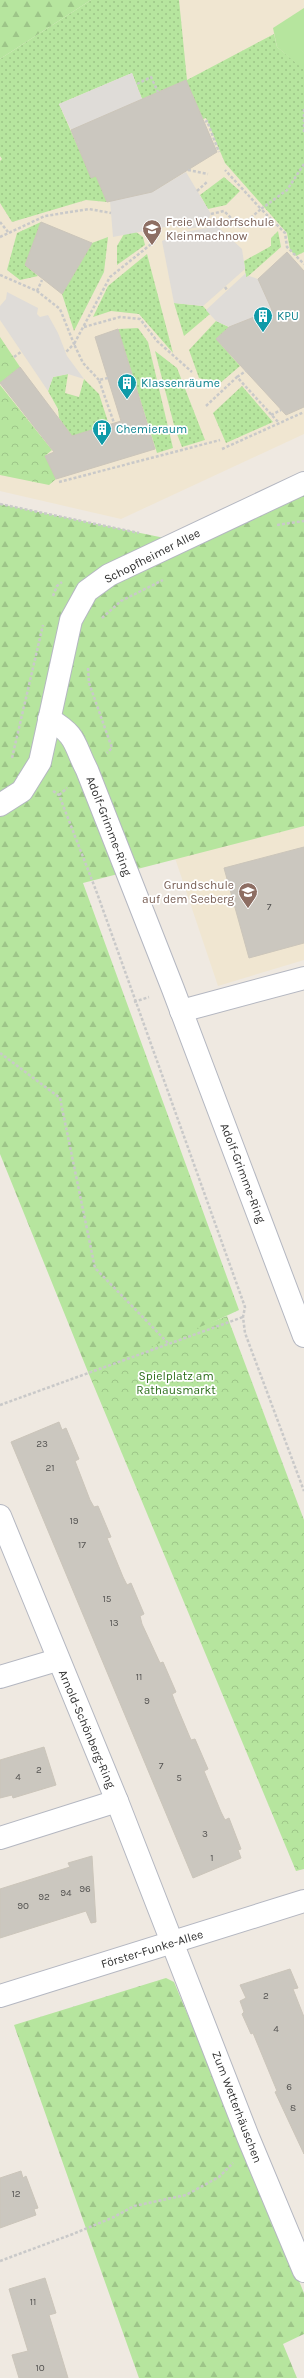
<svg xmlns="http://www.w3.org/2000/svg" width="304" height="2378" viewBox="0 0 304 2378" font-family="Karla,sans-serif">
<defs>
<pattern id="grass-dots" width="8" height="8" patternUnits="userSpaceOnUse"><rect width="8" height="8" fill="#b6e59e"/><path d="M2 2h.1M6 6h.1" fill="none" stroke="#9dc588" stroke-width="1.8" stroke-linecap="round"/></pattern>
<pattern id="forest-firs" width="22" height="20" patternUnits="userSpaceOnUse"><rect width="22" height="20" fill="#b6e59e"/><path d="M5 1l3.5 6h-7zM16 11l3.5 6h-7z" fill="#9dc588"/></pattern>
<pattern id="park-crowns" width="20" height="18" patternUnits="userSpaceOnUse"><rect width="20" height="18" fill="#b6e59e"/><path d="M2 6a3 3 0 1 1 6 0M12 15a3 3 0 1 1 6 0" fill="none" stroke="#9dc588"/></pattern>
</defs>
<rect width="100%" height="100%" fill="#efe9e1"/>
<g fill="#f0e6d1">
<polygon points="91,0 304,0 304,434 121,519 0,491 0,59"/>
<polygon points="304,826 304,960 218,986 175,858"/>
</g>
<g fill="url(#grass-dots)">
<polygon points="91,0 179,0 187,80 274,34 277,47 304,69 304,252 296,256 290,250 287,233 225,163 206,118 203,119 186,80 142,99 132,73 59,104 91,177 96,176 107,202 86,200 12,222 0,203 0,161 2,159 0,156 0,59"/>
<polygon points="224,177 240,191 226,205 208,209 200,195"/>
<polygon points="41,222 25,265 38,276 20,280 7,270 17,233"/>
<polygon points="278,231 281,247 246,278 244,261 271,246 271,238"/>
<polygon points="136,232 143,237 145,245 117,265 117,246 124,234"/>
<polygon points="108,237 104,272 74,331 62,294 92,243"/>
<polygon points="147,254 173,353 139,314 111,311 93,317 108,286"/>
<polygon points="174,303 203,306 210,314 184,336"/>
<polygon points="216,321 229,327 216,339 240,366 219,384 199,378 189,350"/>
<polygon points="138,328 148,342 173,448 157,453 118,329"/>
<polygon points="155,351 177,368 205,440 182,447 175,429"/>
<polygon points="68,374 65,393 79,397 84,379 99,394 109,425 72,436 59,418 58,409 48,391 53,377"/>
<polygon points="242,386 273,422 226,443 213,413"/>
</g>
<g fill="url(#forest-firs)">
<polygon points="0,0 91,0 0,59"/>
<polygon points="304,483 304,826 83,883 239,1310 168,1343 88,1372 0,1154 0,504 179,541"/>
<polygon points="166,1978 174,1982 304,2293 304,2334 283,2344 297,2378 139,2378 14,2025"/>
</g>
<g fill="url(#park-crowns)">
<polygon points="0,337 20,367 0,383"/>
<polygon points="0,385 52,450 45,456 56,479 49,485 0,475"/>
<polygon points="227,1316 304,1520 304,1869 296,1871 88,1372"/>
</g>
<polygon fill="#b6e59e" points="304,8 304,69 303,69 277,47 273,28"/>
<g fill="#dfdcd8">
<polygon points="132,73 142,99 71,130 59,104"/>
<polygon points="186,172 211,214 205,226 188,229 186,223 113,237 110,201 152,192"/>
<polygon points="217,226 242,249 245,269 203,306 174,303 162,241 180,233"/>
<polygon points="246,273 246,277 249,276 258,279 274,313 260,325 254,317 229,327 216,321 206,310"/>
<polygon points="7,292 38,308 37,314 40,317 48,315 58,333 67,356 84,379 68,374 53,377 48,391 0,320 0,306 6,299"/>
</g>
<g fill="#cbc7bf" stroke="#cbc5ba">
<polygon points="186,80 217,152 152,192 107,202 96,176 91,178 71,130"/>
<polygon points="41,222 92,243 62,294 25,265"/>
<polygon points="287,252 304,271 304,407 286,415 216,339 229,327 272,310 258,279"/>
<polygon points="118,329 155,449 56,479 45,456 54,452 0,383 20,367 72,436 121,421 95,337"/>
<polygon points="304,847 304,943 249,958 224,868"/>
<polygon points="59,1422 62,1430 66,1428 79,1459 75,1461 90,1500 94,1507 98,1506 111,1537 107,1538 123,1577 127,1585 131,1583 144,1614 140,1616 142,1624 160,1663 163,1662 176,1692 172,1694 175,1702 191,1740 195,1739 208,1769 204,1771 221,1812 225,1820 229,1818 241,1849 238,1850 241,1858 193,1878 11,1442"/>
<polygon points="44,1747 56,1785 13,1798 12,1795 0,1798 0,1760"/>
<polygon points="92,1856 96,1922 91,1923 86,1911 0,1938 0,1889 70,1867 68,1863"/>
<polygon points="290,1969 298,1988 293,1989 304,2017 304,2154 275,2092 277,2091 253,2033 251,2034 242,2014 244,2012 240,2001 246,1998 240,1985"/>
<polygon points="21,2171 23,2178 26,2176 38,2208 34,2209 36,2215 0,2228 0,2178"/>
<polygon points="45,2278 56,2313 49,2315 68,2378 19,2378 12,2355 28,2351 9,2289"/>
</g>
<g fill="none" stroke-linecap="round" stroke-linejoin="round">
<g stroke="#b4b7c1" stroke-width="24">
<g id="street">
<path d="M49,719C78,736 73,743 87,770L173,989L304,1336"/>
<polyline points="0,805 22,791 40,762 71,620 87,591 109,575 304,483"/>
<polyline points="181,1011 304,978"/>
<polyline points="0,1516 117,1801 248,2137 304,2271"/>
<polyline points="0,1677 57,1660"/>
<polyline points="0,1838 117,1801"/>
</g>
</g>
<g stroke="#b4b7c1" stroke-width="24">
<polyline id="secondary" points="0,1996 304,1901"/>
</g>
<g stroke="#c9c9c9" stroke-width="2.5" stroke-dasharray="3 2" stroke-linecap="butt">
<polyline points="137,84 151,77 158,92"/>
<polyline points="304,109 304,134"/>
<polyline points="205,122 207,121 219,152"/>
<polyline points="304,164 287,190 261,209 285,233 287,247 304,264"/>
<polyline points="188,170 208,174"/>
<polyline points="197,191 207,182"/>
<polyline points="211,214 224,211 240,227 261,209 225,170"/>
<polyline points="0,222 8,232"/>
<polyline points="0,237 45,216 89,209 111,213"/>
<polyline points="0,275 37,291 60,309 74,344 66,352"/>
<polyline points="225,287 227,290"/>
<polyline points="37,291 42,280"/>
<polyline points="84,327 120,317 140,319 157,341 192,372"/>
<polyline points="14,357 21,352"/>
<polyline points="237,377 246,371"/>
<polyline points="108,378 99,380 114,423"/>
<polyline points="99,380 83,363 74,344 110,277 155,241"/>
<polyline points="206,406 237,377 279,423"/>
<polyline points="271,415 281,410"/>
<polyline points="222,449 304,412"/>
<polyline points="59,482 220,440"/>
<polyline points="0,504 139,533"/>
<polyline points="277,525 304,521"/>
<polyline points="53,596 57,586 62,582"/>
<polyline points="102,618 121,601 163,580"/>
<polyline points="88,668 89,683 112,748 107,753"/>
<polyline points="12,758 43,625"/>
<polyline points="53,791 59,795 97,893 245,1307 243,1317 245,1333 304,1491"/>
<polyline points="59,795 67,788"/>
<polyline points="134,1002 149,997"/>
<polyline points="0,1053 60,1098 95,1268 168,1343"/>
<polyline points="0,1405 243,1317"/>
<polyline points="0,2261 73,2234 114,2217 134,2206 186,2195 219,2177 233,2163"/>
</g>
<use href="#street" stroke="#fff" stroke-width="22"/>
<use href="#secondary" stroke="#fff" stroke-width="22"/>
</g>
<defs>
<g id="school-pin" transform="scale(1)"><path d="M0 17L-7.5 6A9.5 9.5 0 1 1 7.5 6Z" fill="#8d6e63" stroke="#fff"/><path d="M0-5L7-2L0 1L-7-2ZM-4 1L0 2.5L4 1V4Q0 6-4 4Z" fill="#fff"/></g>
<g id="building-pin" transform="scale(1)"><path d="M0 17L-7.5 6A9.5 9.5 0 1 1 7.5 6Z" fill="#0f9aa8" stroke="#fff"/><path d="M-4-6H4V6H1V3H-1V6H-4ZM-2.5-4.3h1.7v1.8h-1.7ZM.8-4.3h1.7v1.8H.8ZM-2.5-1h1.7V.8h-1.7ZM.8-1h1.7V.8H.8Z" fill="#fff"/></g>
</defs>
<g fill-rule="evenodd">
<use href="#school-pin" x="152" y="229"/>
<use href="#building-pin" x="263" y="316"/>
<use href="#building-pin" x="127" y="383"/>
<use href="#building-pin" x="102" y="429"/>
<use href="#school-pin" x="248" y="892"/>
</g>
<g text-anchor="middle" stroke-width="3.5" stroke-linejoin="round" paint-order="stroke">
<g font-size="10" fill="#555452">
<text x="269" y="910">7</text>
<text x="42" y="1447">23</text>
<text x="50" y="1471">21</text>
<text x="74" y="1524">19</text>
<text x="82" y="1548">17</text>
<text x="107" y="1602">15</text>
<text x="114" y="1626">13</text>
<text x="139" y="1680">11</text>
<text x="147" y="1704">9</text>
<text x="161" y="1769">7</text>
<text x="39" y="1773">2</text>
<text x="18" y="1780">4</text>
<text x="179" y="1781">5</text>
<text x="205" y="1837">3</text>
<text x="212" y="1861">1</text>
<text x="85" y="1892">96</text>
<text x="66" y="1896">94</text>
<text x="44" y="1900">92</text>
<text x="23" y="1909">90</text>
<text x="266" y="1999">2</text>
<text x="276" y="2032">4</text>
<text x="289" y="2090">6</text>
<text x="293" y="2111">8</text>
<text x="16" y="2197">12</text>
<text x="33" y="2305">11</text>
<text x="40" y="2371">10</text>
</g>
<g font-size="12" fill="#785e54" stroke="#fff" text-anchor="start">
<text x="166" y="226">Freie Waldorfschule<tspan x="166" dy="14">Kleinmachnow</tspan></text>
<text x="234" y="889" text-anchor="end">Grundschule<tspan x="234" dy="14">auf dem Seeberg</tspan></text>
</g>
<g font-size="12" fill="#0d838f" stroke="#fff" text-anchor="start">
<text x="277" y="320">KPU</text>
<text x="141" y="387">Klassenräume</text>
<text x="116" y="433">Chemieraum</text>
</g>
<g font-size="12" fill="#2e2e2e" stroke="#fff">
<text transform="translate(152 556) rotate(-27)" y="4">Schopfheimer Allee</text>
<text transform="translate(109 826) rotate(69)" y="4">Adolf-Grimme-Ring</text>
<text transform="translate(243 1173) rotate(69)" y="4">Adolf-Grimme-Ring</text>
<text transform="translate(87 1729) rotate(67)" y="4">Arnold-Schönberg-Ring</text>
<text transform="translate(152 1949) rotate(-17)" y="4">Förster-Funke-Allee</text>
<text transform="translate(237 2107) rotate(69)" y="4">Zum Wetterhäuschen</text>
</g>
<g font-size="12" fill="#2c6e1b" stroke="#fff">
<text x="176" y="1380">Spielplatz am<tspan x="176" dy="14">Rathausmarkt</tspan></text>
</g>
</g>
</svg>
